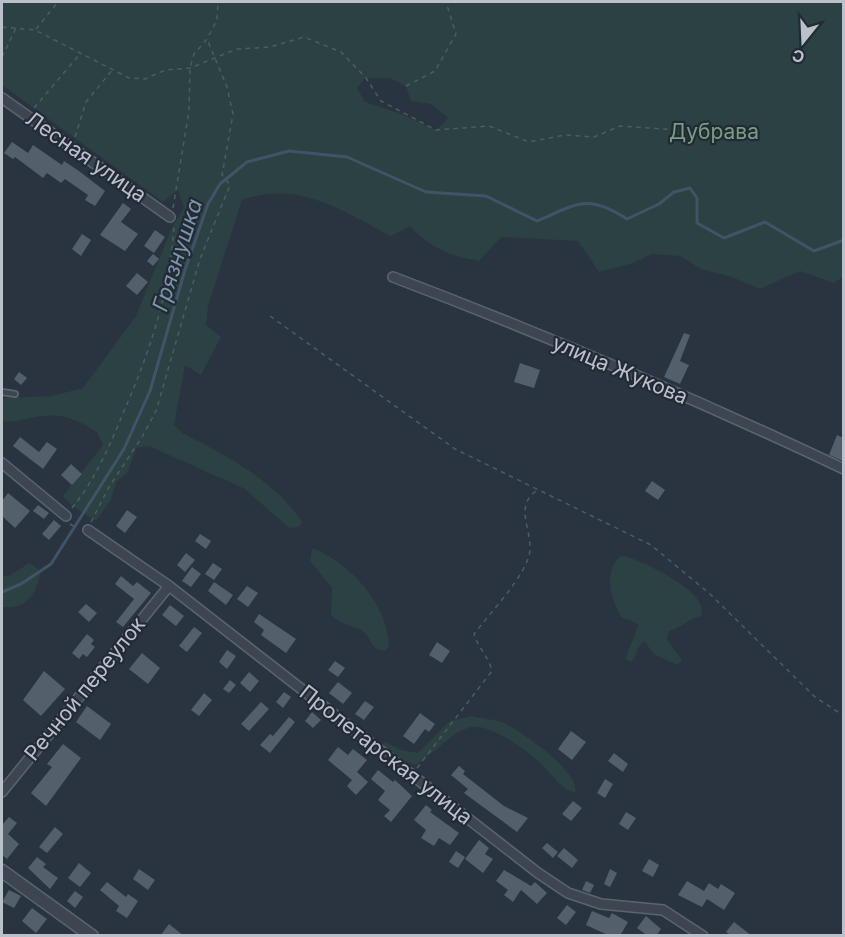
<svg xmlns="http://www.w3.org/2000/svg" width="845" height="937" viewBox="0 0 845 937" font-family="Inter,sans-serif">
<rect width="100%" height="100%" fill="#293440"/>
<g fill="#2c4142" fill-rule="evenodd">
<path d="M2,2H843L844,276L834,283L800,271L760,289L732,277L701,269L680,256L652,254L633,263L599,272L578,241L501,237L479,261C450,256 430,248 410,226L391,236C341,211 300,180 242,200L208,306L206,325L221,337L201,375L185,365L174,425L182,433C224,454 276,481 302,522L299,527L289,528L245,489L149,446L136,448L128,472L116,482L111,500L96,521L72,506L63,496L103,445L97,432C73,417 58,412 30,418C20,420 11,423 2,421V398L52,396L83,388L136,316L171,230L184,207L178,190L163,202L2,85ZM365,78H390L406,86L411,101L431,104L448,118L436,130L399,113L365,102L357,88Z"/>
<path d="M312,548C349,562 388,604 389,646L385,651C369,650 372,636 361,630C349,624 341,625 331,615L332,588L310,561Z"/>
<path d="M625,556C644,562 711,592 701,616C689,619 682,627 669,631L667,640L682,660L678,665L655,655L644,641C636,647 637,656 631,662L625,659L639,624L621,617C611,597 603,575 619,557Z"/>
<path d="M29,563L41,571C36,593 28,610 2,607V576L11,575Z"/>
<path d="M472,716C482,719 496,719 504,723C521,731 582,773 575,793C560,788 555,778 544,767C531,753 487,720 468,728C447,735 434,755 415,765L393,756L383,744L385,742L401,750L418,753L450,721Z"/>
</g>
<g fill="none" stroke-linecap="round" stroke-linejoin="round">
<path stroke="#415367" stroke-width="3" d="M2,592L21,584L51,564L124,449L150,391L185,270L208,204L220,184L247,162L289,151L347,157L426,192L486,196L537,221C577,204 587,193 627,219L659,204L674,192L690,188L697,198V223L724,238L765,222L814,251L844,240"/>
</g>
<g fill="#535f6a">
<polygon points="12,142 28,153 33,145 62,165 64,161 79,171 105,191 95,206 85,200 88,195 65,179 61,183 47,173 43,178 15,157 13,159 4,153"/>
<polygon points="123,203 131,209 121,222 138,234 125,251 100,235"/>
<polygon points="155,230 165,237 154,253 144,246"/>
<polygon points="82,234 91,240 81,256 72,249"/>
<polygon points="153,254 159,259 153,266 147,261"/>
<polygon points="137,273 148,282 137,295 126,286"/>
<polygon points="684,333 690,335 680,361 689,365 680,384 664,377"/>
<polygon points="520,363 540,370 534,388 514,382"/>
<polygon points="19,372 27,378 21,385 14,379"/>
<polygon points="837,435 843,438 843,461 829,455"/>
<polygon points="20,437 39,452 47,442 57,449 43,469 13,446"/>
<polygon points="71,464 82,474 72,485 61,475"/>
<polygon points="652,481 665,490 658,500 645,491"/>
<polygon points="8,493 30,511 15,528 2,516 2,501"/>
<polygon points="38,505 49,513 44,519 33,511"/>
<polygon points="127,510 137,517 125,533 116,526"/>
<polygon points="54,520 61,526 49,540 42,534"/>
<polygon points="200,534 211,541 206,549 195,541"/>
<polygon points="186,553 195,560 185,572 177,565"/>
<polygon points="213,563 222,569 214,580 205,574"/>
<polygon points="192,567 201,574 191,587 182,581"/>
<polygon points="121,576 133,586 137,582 151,593 123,627 116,622 134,599 115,584"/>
<polygon points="214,582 233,595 226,605 208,591"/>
<polygon points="247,586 258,593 248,607 237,599"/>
<polygon points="86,604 97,613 89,622 78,612"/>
<polygon points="170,605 184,616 176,626 162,615"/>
<polygon points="259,614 296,639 286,653 261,635 264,630 254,622"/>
<polygon points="194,627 202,633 187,652 179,646"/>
<polygon points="87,634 94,640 91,644 95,647 87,657 83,654 79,659 72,653"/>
<polygon points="437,642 450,651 442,663 429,655"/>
<polygon points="227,650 236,656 227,669 219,662"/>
<polygon points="142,653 160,668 148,684 129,669"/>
<polygon points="335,661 345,668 338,677 328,670"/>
<polygon points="44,671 65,689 41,716 23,700"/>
<polygon points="249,672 259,681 250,692 240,683"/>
<polygon points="230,680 236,685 229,693 223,689"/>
<polygon points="338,682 352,693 343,704 329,693"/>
<polygon points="284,692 291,697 283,708 276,702"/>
<polygon points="204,693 212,700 199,716 191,710"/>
<polygon points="365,701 374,707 364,720 355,714"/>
<polygon points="261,702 269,709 249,731 241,724"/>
<polygon points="87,706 111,724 100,740 76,722"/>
<polygon points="312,712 321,720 313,728 305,721"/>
<polygon points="420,713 435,724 429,732 425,729 414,744 403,736"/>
<polygon points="289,717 295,722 270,753 260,745 270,734 273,736"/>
<polygon points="571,731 586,742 572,760 558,749"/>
<polygon points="63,744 81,758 46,806 31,793 52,767 47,764"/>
<polygon points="338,747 348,755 353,749 367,760 357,772 368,782 356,795 347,786 352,780 328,760"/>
<polygon points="614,753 628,764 623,772 608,761"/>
<polygon points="459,766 465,771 463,774 504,806 528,818 517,832 464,793 468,789 451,775"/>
<polygon points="378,770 393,782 395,780 412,796 391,822 384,816 390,810 378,800 385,791 371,779"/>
<polygon points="605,779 613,784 605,798 597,793"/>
<polygon points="573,801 582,808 571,821 562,814"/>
<polygon points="426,805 432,810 430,812 459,833 450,845 439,838 434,846 421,838 426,830 414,820"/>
<polygon points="626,812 636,818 628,830 619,824"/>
<polygon points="9,817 17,823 8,834 19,844 7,859 2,855 2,825"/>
<polygon points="55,827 63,834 47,853 39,847"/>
<polygon points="479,840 489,848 485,854 493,859 483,873 465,859"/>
<polygon points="547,843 558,852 553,858 542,848"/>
<polygon points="564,848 578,860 572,868 557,856"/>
<polygon points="456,851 465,857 458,868 449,862"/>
<polygon points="37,857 46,864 43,867 58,878 50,889 28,868"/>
<polygon points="649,859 659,865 653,877 642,871"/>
<polygon points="79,863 91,873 80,887 68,878"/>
<polygon points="139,869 155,880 148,890 133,879"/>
<polygon points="610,869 617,873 610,887 604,884"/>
<polygon points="504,870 531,886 535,882 547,893 537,904 521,890 513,902 504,895 508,890 496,881"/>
<polygon points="586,881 594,885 590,893 582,890"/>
<polygon points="687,881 704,891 709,883 718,889 721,884 735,893 724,910 707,899 702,907 678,895"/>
<polygon points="107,882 126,897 128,894 138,901 127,918 116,911 119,906 100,890"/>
<polygon points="9,890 21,896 14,908 2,902"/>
<polygon points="75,891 83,897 75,908 67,901"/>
<polygon points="567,905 576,912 566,925 557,918"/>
<polygon points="32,908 47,919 36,933 22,921"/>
<polygon points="592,911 609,918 612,913 628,922 620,936 610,936 586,925"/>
<polygon points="646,916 661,929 656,936 648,936 637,928"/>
<polygon points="734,922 752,936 731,936 726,932"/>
<polygon points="169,924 184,936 160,936"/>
</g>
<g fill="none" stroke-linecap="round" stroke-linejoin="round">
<g stroke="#5b646d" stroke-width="8">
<polyline id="service" points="2,392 15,394"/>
</g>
<g stroke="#5b646d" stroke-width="12">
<g id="minor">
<polyline points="2,98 170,217"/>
<path d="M393,277C546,335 696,399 844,469"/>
<polyline points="2,463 66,516"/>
<polyline points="88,530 169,586 538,873 568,893 601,904 663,910 703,936"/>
<polyline points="2,792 169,586"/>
</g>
</g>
<g stroke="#5b646d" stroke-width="15">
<polyline id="tertiary" points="2,871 92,936"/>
</g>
<g stroke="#4b5e5f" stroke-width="1.5" stroke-dasharray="4.5 4.5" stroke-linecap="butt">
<polyline points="2,27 35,30 129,78 145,79 165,70 190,68 237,49 270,47 304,37 341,52 366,78 381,101 436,130 489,126 529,142 565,135 594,137 620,126 708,132"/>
<polyline points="36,29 58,2"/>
<polyline points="2,57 16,28"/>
<polyline points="406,86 435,71 456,34 446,2"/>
<polyline points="34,108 80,54"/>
<polyline points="75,137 86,102 113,69"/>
<polyline points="173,208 189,111 190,68 194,54 207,39 217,20 218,2"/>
<polyline points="270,316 455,449 651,545 710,594 815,697 844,716"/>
<path d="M72,508C95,480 110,445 124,411C150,351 170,292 174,226"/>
<polyline points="91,522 109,487 142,437 156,411 200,259 230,185 222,175 233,114 227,87 207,39"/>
<polyline points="70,524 78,529"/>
<path d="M417,768L492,671C489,657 478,648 474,634C489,614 528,574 530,550C531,528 515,506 536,491"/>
</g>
<use href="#service" stroke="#3d4650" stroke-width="4.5"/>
<use href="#minor" stroke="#3d4650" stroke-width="9"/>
<use href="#tertiary" stroke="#3d4650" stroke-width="12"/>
</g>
<g text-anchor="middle" stroke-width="4.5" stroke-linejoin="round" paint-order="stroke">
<g font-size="21" fill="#7b9d81" stroke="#222b35">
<text x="714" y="139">Дубрава</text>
</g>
<g font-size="21" fill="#bac1ca" stroke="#222b35">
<text transform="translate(86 157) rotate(35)" y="7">Лесная улица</text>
<text transform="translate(620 370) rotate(23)" y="7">улица Жукова</text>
<text transform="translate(85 689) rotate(-51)" y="7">Речной переулок</text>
<text transform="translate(386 755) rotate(38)" y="7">Пролетарская улица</text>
</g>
<g font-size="22" font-style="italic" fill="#7e94aa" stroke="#222b35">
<text transform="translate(177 255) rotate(-72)" y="8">Грязнушка</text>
</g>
</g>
<rect width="845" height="937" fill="none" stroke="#bac1ca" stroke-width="6"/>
<g transform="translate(803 42) rotate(198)" stroke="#222b35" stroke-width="4.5" paint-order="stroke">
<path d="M0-4.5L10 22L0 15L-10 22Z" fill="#bac1ca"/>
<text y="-9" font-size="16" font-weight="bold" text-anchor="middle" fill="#bac1ca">С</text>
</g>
</svg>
